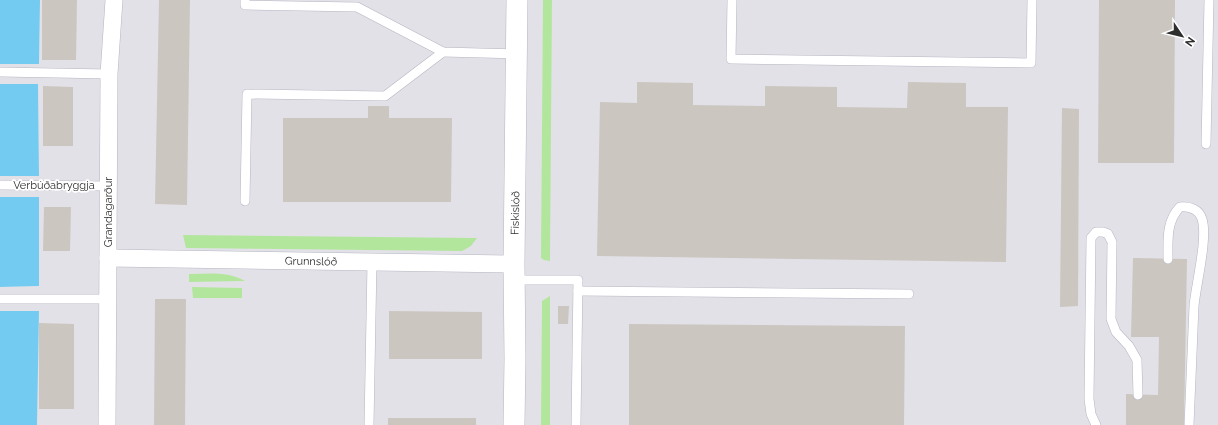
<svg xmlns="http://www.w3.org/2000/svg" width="1218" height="425" viewBox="0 0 1218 425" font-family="Raleway,sans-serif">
<rect width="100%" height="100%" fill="#efeae1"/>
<polygon fill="#e3e1e8" points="40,0 1218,0 1218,425 37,425 39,311 0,311 0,287 39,286 39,197 0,197 0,176 39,176 38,84 0,84 0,64 39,64"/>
<g fill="#b3e69d">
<polygon points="543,0 552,0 550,261 544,260 541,258"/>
<polygon points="183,235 477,238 471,246 462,251 186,248"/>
<path d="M189,274C208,274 227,271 245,281L189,282Z"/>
<polygon points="192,287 242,288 242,298 193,298"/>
<polygon points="550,296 550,425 541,425 542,301"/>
</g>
<g fill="#74cbf1">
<polygon points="0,0 40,0 39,64 0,64"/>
<polygon points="0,84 38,84 39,176 0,176"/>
<polygon points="0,197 39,197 39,286 0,287"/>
<polygon points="0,311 39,311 37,425 0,425"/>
</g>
<g fill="#cbc6c0">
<polygon points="42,0 77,0 76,60 42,60"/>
<polygon points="159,0 190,0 187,205 155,204"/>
<polygon points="1099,0 1175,0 1174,163 1098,163"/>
<polygon points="637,82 693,83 693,105 765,106 765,86 837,87 837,107 907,108 908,82 966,83 966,107 1008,107 1006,262 597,256 600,102 637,103"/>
<polygon points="43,86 73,87 73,146 43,146"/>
<polygon points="368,106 389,106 389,118 452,118 451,202 283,202 283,118 368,118"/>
<polygon points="1062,108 1079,109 1078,306 1060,307"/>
<polygon points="44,207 71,207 70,251 43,251"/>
<polygon points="1133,258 1187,259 1184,425 1126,425 1126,394 1158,395 1159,337 1131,337"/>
<polygon points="155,299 186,299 185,425 154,425"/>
<polygon points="558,306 569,306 568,324 558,324"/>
<polygon points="389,311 482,312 482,359 389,359"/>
<polygon points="39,323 74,324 74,409 39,409"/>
<polygon points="629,324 905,326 904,425 629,425"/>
<rect x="388" y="418" width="88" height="7"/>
</g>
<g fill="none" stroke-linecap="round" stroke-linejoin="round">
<g stroke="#b4b6c1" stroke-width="10">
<g id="service">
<polyline points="245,0 245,5 357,7 443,52 517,54"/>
<polyline points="732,0 731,59 1031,63 1032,0"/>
<polyline points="0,72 109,74"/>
<polyline points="1206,144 1209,0"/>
<polyline points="0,185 109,186"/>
<polyline points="245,201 247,94 385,96 443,52"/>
<path d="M1168,259C1168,241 1166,221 1180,207C1189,206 1199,209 1202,219C1208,238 1196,284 1194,306C1192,346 1191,385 1189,425"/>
<polyline points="514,280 578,280 576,425"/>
<polyline points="578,291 909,294"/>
<polyline points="0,299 108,299"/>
<polyline points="369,425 372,262"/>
<polyline points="1096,425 1091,414 1089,399 1091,238 1096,232 1103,232 1108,234 1112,242 1111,319 1116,332 1129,346 1137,360 1138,395"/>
</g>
</g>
<g stroke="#b4b6c1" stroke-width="18">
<g id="minor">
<polyline points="108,258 514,264"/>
<polyline points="107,425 109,74 114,0"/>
</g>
</g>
<g stroke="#b4b6c1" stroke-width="22">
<polyline id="tertiary" points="514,425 515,359 514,264 517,0"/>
</g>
<use href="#service" stroke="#fff" stroke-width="9"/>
<use href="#minor" stroke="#fff" stroke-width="17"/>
<use href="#tertiary" stroke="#fff" stroke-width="21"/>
</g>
<g text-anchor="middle" stroke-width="3.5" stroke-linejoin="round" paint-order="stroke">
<g font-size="11" fill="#2e2e2e" stroke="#fff">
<text x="54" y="189">Verbúðabryggja</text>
<text transform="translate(108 212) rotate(-90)" y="4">Grandagarður</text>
<text transform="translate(515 213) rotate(-89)" y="4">Fiskislóð</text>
<text transform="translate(311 261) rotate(1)" y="4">Grunnslóð</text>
</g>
</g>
<g transform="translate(1182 36) rotate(125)" stroke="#ffffff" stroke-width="3" paint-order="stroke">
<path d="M0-3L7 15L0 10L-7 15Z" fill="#2e2e2e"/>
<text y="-6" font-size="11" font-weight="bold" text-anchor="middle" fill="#2e2e2e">N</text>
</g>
</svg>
